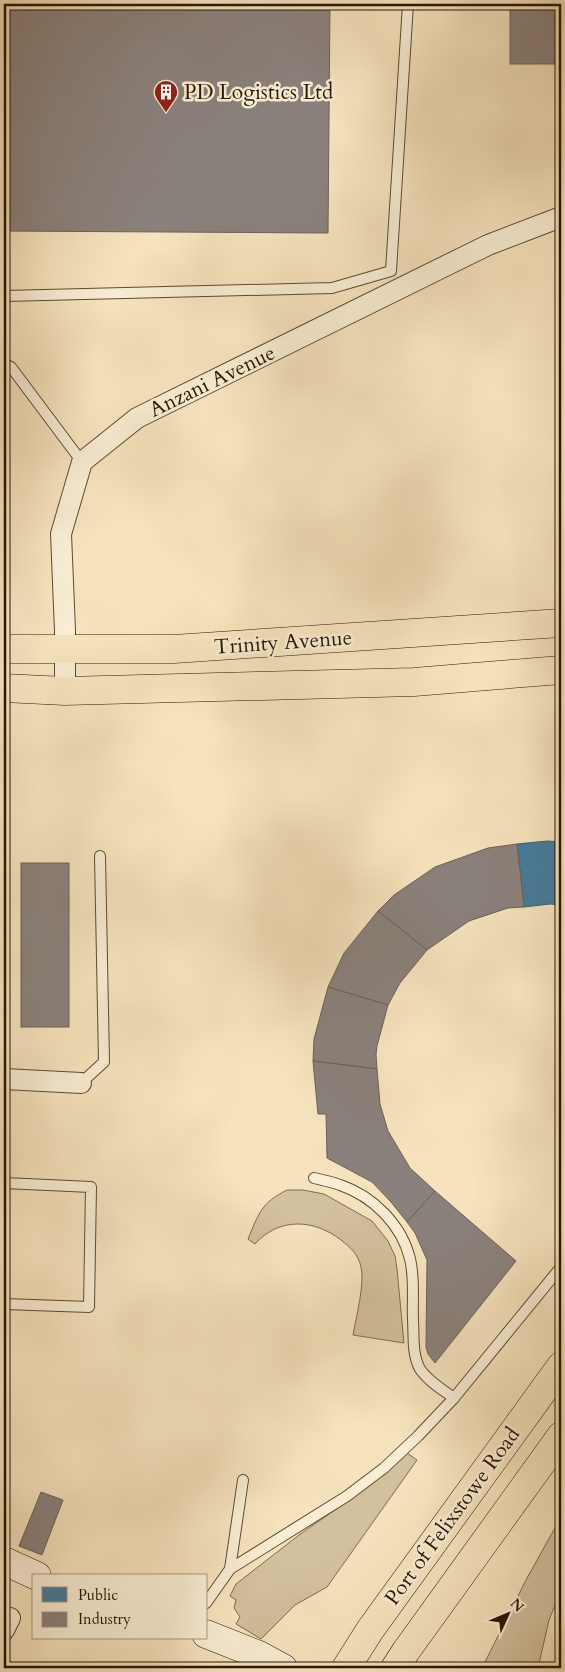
<svg xmlns="http://www.w3.org/2000/svg" width="565" height="1672" viewBox="0 0 565 1672" font-family="Cardo,serif">
<rect width="100%" height="100%" fill="#f6e3bd"/>
<filter id="stains"><feTurbulence type="fractalNoise" baseFrequency=".004" numOctaves="4"/><feColorMatrix values="0 0 0 0 .2 0 0 0 0 .09 0 0 0 0 .02 0 0 0 .5 -.17"/></filter>
<radialGradient id="worn" r=".72"><stop offset=".6" stop-color="#630" stop-opacity="0"/><stop offset="1" stop-color="#630" stop-opacity=".3"/></radialGradient>
<g fill="#d3c09d" stroke="#7d6c50">
<path d="M287,1190H303L324,1194L372,1221L388,1241L395,1256L397,1269L404,1343L353,1335C356,1318 365,1283 361,1267C358,1254 351,1248 341,1240C314,1219 279,1217 255,1244L248,1239C259,1213 261,1203 287,1190Z"/>
<polygon points="404,1451 417,1460 327,1587 295,1605 261,1639 236,1624 240,1617 234,1608 236,1600 230,1596 236,1584 299,1535 352,1498"/>
<polygon points="561,1517 561,1591 549,1620 538,1668 482,1668 526,1580"/>
</g>
<polygon fill="#457b9d" stroke="#3c5d6e" points="547,841 561,842 561,905 550,904 524,907 517,844"/>
<g fill="#8a817c" stroke="#6c6157">
<polygon points="4,4 330,4 328,233 4,231"/>
<rect x="510" y="4" width="51" height="60"/>
<polygon points="517,844 524,907 508,908 469,921 427,950 378,911 394,895 435,867 488,848"/>
<rect x="21" y="863" width="48" height="164"/>
<polygon points="378,911 427,950 400,983 388,1005 328,987 344,953"/>
<polygon points="328,987 388,1005 377,1046 376,1054 377,1069 313,1061 314,1039"/>
<polygon points="313,1061 377,1069 380,1104 388,1131 410,1168 435,1191 407,1222 391,1202 372,1182 327,1158 326,1114 318,1114"/>
<polygon points="435,1191 516,1261 435,1363 428,1354 426,1347 427,1260 415,1233 407,1222"/>
<polygon points="41,1492 63,1500 42,1555 19,1546"/>
</g>
<g fill="none" stroke-linecap="round" stroke-linejoin="round">
<g stroke="#5b4a31" stroke-width="12">
<g id="lane">
<polyline points="4,296 332,288 391,271 408,4"/>
<polyline points="4,364 11,367 82,462"/>
<polyline points="81,1083 104,1062 100,856"/>
<path d="M314,1178C323,1180 332,1182 340,1185C373,1196 402,1225 410,1259C415,1279 412,1300 413,1320C414,1336 412,1355 420,1369C428,1381 443,1390 454,1398"/>
<polyline points="4,1183 91,1187 89,1307 4,1304"/>
<polyline points="230,1569 243,1480"/>
<polyline points="206,1603 230,1569 347,1496 384,1468 418,1436 454,1398 561,1267"/>
</g>
</g>
<g stroke="#5b4a31" stroke-width="22">
<g id="street">
<polyline points="65,691 65,631 61,534 82,462 137,418 488,245 561,217"/>
<polyline points="4,1079 81,1083"/>
<polyline points="4,1630 10,1618"/>
</g>
</g>
<g stroke="#271702" stroke-width="29">
<g id="secondary">
<polyline points="4,1561 37,1576"/>
<polyline points="206,1634 259,1655 283,1668"/>
</g>
</g>
<g stroke="#271702" stroke-width="29">
<g id="primary">
<polyline points="4,649 174,649 561,623"/>
<polyline points="4,688 65,691 414,682 561,670"/>
</g>
</g>
<g stroke="#271702" stroke-width="29">
<g id="highway">
<polyline points="346,1668 370,1630 561,1366"/>
<polyline points="395,1668 406,1651 561,1436"/>
</g>
</g>
<use href="#lane" stroke="#f9edd4" stroke-width="10"/>
<use href="#street" stroke="#f9edd4" stroke-width="20"/>
<use href="#secondary" stroke="#f9edd4" stroke-width="28"/>
<use href="#primary" stroke="#f6e3bd" stroke-width="28"/>
<use href="#highway" stroke="#f6e3bd" stroke-width="28"/>
</g>
<defs>
<g id="building-pin" transform="scale(1.25)"><path d="M0 17L-7.5 6A9.5 9.5 0 1 1 7.5 6Z" fill="#8f2418" stroke="#f9edd4"/><path d="M-4-6H4V6H1V3H-1V6H-4ZM-2.5-4.3h1.7v1.8h-1.7ZM.8-4.3h1.7v1.8H.8ZM-2.5-1h1.7V.8h-1.7ZM.8-1h1.7V.8H.8Z" fill="#fff"/></g>
</defs>
<g fill-rule="evenodd">
<use href="#building-pin" x="166" y="92"/>
</g>
<g text-anchor="middle" stroke-width="5" stroke-linejoin="round" paint-order="stroke">
<g font-size="21" fill="#271702" stroke="#f9edd4" text-anchor="start">
<text x="184" y="99">PD Logistics Ltd</text>
</g>
<g font-size="21" fill="#271702" stroke="#f9edd4">
<text transform="translate(212 381) rotate(-26)" y="7">Anzani Avenue</text>
<text transform="translate(283 642) rotate(-4)" y="7">Trinity Avenue</text>
<text transform="translate(452 1516) rotate(-54)" y="7">Port of Felixstowe Road</text>
</g>
</g>
<rect width="565" height="1672" fill="none" stroke="#f6e3bd" stroke-width="20"/>
<rect x="5" y="5" width="555" height="1662" fill="none" stroke="#271702" stroke-width="2.5"/>
<rect x="10" y="10" width="545" height="1652" fill="none" stroke="#271702"/>
<rect x="32" y="1574" width="175" height="65" fill="#f9edd4" stroke="#a59780"/>
<rect x="42" y="1587" width="25" height="15" fill="#457b9d" stroke="#a59780"/>
<text x="78" y="1600" font-size="15" fill="#271702">Public</text>
<rect x="42" y="1612" width="25" height="15" fill="#8a817c" stroke="#a59780"/>
<text x="78" y="1624" font-size="15" fill="#271702">Industry</text>
<g transform="translate(508 1614) rotate(46)" stroke="#f9edd4" stroke-width="4" paint-order="stroke">
<path d="M0-4L9 19L0 12L-9 19Z" fill="#271702"/>
<text y="-8" font-size="14" font-weight="bold" text-anchor="middle" fill="#271702">N</text>
</g>
<rect width="100%" height="100%" filter="url(#stains)"/>
<rect width="100%" height="100%" fill="url(#worn)"/>
</svg>
